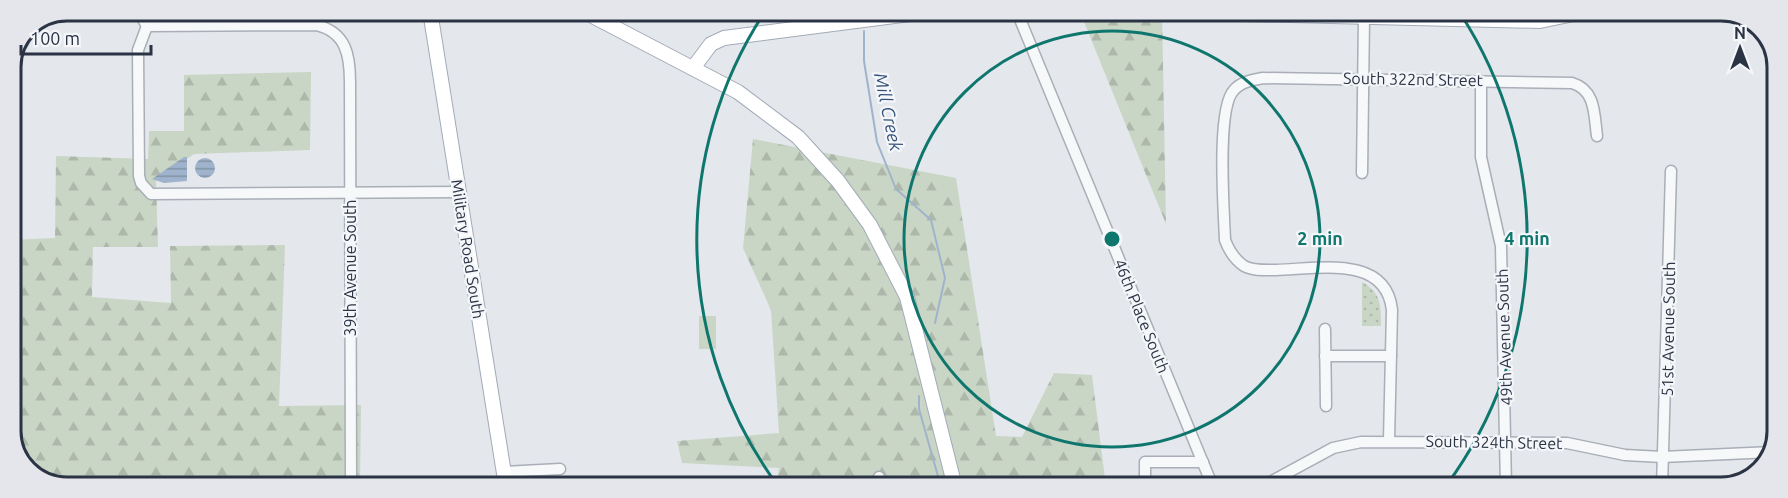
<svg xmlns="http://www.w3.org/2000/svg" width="1788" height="498" viewBox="0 0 1788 498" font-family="Ubuntu,sans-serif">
<defs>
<pattern id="forest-firs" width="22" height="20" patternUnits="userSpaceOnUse" patternTransform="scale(1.5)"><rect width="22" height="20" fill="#c9d6c5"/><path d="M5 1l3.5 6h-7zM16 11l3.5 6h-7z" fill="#adb8ab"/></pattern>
<pattern id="park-dots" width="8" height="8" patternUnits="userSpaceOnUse" patternTransform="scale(1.5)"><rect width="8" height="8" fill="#c9d6c5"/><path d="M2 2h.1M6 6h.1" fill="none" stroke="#adb8ab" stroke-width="1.8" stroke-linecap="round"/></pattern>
<pattern id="water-rules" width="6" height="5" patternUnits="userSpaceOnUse" patternTransform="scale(1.5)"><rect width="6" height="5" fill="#9fb4cc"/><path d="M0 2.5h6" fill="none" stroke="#8293a7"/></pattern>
</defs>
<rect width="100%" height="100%" fill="#e4e7ec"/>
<g fill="url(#forest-firs)">
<polygon points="674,11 805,11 699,21"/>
<polygon points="1080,12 1162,12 1166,224"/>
<polygon points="311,72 310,150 194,154 156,180 158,247 93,247 92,297 171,303 170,246 285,245 279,406 361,405 360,486 52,486 25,469 11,438 11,240 55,238 56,156 148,159 149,131 184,131 184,75"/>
<polygon points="753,139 956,178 996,436 1022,437 1054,373 1092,375 1106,487 777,486 779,468 682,463 677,441 779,433 771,310 743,248"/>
</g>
<path fill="url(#park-dots)" d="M1362,282C1381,292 1381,306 1381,326H1362Z"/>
<rect fill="#c9d6c5" x="699" y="316" width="17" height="33"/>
<g fill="url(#water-rules)">
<polygon points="184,157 187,157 187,181 164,183 152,179"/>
<circle cx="205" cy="168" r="10"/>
</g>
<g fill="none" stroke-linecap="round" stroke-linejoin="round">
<g stroke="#9fb4cc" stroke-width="2">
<polyline points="864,31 864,61 877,142 896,189 931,220 945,278 935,323"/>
<polyline points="919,396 919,409 941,487"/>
</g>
<g stroke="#a9aeb7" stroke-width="13">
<g id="minor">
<polyline points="138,11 147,26"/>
<polyline points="1017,12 1213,487"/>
<path d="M147,26L316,25C346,32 350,55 350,82L351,486"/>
<polyline points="147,26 138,50 139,176 141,183 151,194 459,192"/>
<polyline points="1481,81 1481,157 1501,246 1506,487"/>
<polyline points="1362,173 1364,17"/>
<polyline points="1325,329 1326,406"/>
<polyline points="1325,356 1391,356"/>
<path d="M1389,440L1392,310C1386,254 1317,269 1276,270C1266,270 1253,271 1244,266C1234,259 1229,251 1225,240C1224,212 1216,108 1234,90C1241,82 1252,80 1263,78L1572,83C1596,90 1594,115 1597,136"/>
<polyline points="503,472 560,469"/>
<polyline points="878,487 879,477"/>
<polyline points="1145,487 1145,462 1203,462"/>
<polyline points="1261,487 1333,448 1361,442 1567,443 1625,455 1662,457 1772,452"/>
<polyline points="1662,487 1671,171"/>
</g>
</g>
<g stroke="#a3abb8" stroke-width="16">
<g id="major">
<polyline points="430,11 506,486"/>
<polyline points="583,11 738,92 798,137 838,181 870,225 907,297 955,487"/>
<polyline points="1160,12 1540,21 1583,12"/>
<polyline points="693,68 711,44 724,38 933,11"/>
</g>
</g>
<use href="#minor" stroke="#f7f8fa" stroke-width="10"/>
<use href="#major" stroke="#fff" stroke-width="14"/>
</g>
<g fill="none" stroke="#0f766e" stroke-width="3">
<circle cx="1112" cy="239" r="208"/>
<path d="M778 486A415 415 0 0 1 764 13M1460 13A415 415 0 0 1 1446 486"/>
</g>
<g text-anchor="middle" stroke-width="4.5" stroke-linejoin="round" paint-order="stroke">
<g font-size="16" fill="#2b3445" stroke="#f4f6f9">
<text transform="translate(1413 79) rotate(1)" y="6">South 322nd Street</text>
<text transform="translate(468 249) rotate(81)" y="6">Military Road South</text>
<text transform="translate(350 268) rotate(-90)" y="6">39th Avenue South</text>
<text transform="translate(1142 316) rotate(68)" y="6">46th Place South</text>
<text transform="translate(1668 329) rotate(-89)" y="6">51st Avenue South</text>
<text transform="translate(1504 337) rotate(-92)" y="6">49th Avenue South</text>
<text transform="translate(1494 442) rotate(1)" y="6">South 324th Street</text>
</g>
<g font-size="18" font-style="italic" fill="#34527a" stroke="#f4f6f9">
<text transform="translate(888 112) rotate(78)" y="6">Mill Creek</text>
</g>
</g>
<path d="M0 0H1788V498H0ZM67 21H1721A46 46 0 0 1 1767 67V431A46 46 0 0 1 1721 477H67A46 46 0 0 1 21 431V67A46 46 0 0 1 67 21Z" fill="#e4e6eb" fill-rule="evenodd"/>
<path fill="none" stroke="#2b3445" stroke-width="3" d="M67 21H1721A46 46 0 0 1 1767 67V431A46 46 0 0 1 1721 477H67A46 46 0 0 1 21 431V67A46 46 0 0 1 67 21Z"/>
<circle cx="1112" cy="239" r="9" fill="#0f766e" stroke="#f4f6f9" stroke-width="3"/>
<g font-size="18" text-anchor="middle" font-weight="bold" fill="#0f766e" stroke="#f4f6f9" stroke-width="4.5" stroke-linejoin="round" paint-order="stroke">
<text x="1320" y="245">2 min</text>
<text x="1527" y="245">4 min</text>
</g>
<g transform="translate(1740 48)" stroke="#f4f6f9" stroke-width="4.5" paint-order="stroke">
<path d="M0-4.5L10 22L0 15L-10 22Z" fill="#2b3445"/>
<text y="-9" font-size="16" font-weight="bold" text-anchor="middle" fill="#2b3445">N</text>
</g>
<path d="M21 45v9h130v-9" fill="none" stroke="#2b3445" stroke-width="3"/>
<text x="30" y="45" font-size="18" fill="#2b3445" stroke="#f4f6f9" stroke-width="4.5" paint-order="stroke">100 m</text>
</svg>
